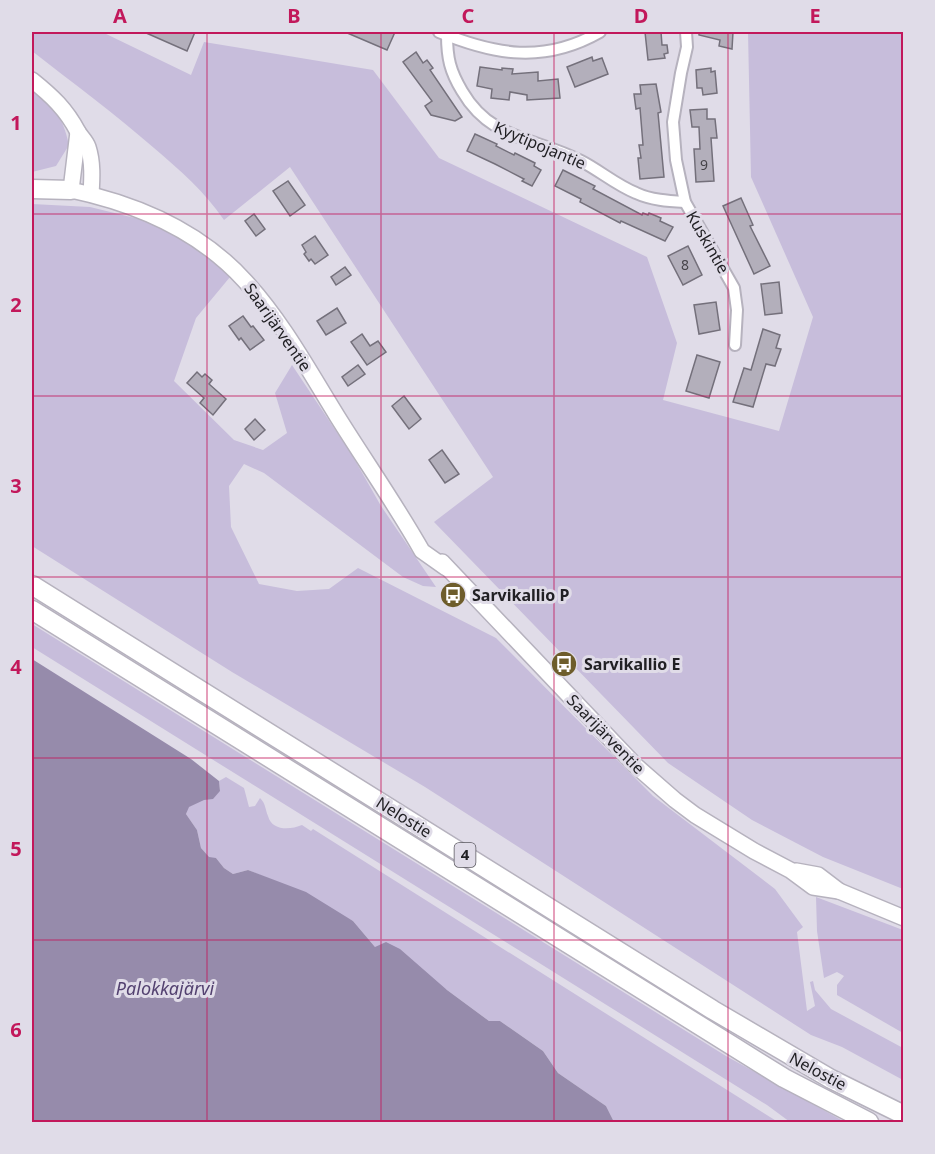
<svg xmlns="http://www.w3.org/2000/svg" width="935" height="1154" viewBox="0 0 935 1154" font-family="'Noto Sans',sans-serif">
<rect width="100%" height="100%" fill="#e0dce8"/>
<g fill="#c7bddb">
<path d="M32,32H102L191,75L204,42L373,70L439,158L647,257L677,343L663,400L779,431L813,317L751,177L748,32H903V889L823,857L752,820L668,763L434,522L493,477L290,167L224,220C204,191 181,171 154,148C115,114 73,83 32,51Z"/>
<path d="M32,89C55,108 62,115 69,145L56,166L32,172Z"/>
<polygon points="32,204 90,207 139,219 178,236 208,256 230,277 196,318 174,381 234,440 263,450 287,433 275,393 292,365 352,455 381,506 436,587 423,586 403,577 264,473 244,464 229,486 231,527 259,584 297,591 329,589 358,568 496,638 653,796 775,889 803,927 797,932 807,1011 815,1006 810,982 813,981 815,990 831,1009 903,1048 903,1080 842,1047 811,1035 425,787 232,672 32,546"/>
<polygon points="32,624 726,1056 845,1122 790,1122 767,1105 32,647"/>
<path d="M226,777L244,788L249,807L255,806L260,798C266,804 265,809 268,816C272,831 290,830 302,825L311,831L313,829L778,1122H614L606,1106L558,1073L543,1051L500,1021H489L447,990L375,947L353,921L275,881L248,870L233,874L224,868L216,858H209L201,848L197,830L186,814L188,807L220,791L219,781Z"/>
<polygon points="816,897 903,930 903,1033 837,995 837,985 844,976 837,972 824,978 817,931"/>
</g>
<polygon fill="#968bab" points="32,659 191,759 219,781 220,791 213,799 204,800 189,807 186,814 197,830 201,848 209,857 216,858 224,868 233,874 248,870 306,892 353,921 375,947 386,942 400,949 447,990 489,1021 500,1021 543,1051 558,1073 606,1106 614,1122 32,1122"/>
<g fill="#b3afbb" stroke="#74707b" stroke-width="1.5">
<polygon points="144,32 195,32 187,51"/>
<polygon points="345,32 395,32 387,50"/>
<polygon points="645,32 661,32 662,45 667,45 668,53 664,54 665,58 648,60"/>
<polygon points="699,32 733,32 732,49 719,46 720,40 699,35"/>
<polygon points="416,52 423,63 427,60 433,68 430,70 462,117 455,121 431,115 425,106 432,101 403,62"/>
<polygon points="592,57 593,61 602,58 608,74 575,87 567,67"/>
<polygon points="480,67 502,70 502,68 513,69 512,74 538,72 538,81 558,79 560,98 527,100 527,95 510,92 509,100 491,98 492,89 477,86"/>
<polygon points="711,68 711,72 715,71 717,93 703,95 702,88 697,88 696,70"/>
<polygon points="656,84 661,112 658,113 664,177 640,179 638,158 641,158 639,145 643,145 640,108 636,109 634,94 641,94 640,85"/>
<polygon points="707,109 707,119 715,119 717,138 711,138 714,181 696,182 694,149 700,149 699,127 692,127 690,110"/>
<polygon points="475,134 497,144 496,146 514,155 515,153 535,163 534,166 541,170 532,186 522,181 524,179 495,164 467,151"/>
<polygon points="563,170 595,186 593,189 642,215 643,213 648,215 649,213 661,218 660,221 673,227 665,241 621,221 620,223 580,202 581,199 555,186"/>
<polygon points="288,181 305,205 290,216 273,191"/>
<polygon points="741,198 753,225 750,226 770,266 754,274 723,206"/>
<polygon points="254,214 265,229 256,236 245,221"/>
<polygon points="315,236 328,255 315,264 311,259 309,261 304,254 306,252 302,245"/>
<polygon points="688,246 702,275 683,285 668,256"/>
<polygon points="345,267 351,275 336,285 331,277"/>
<polygon points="779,282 782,313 765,315 761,284"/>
<polygon points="716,302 720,330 699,334 694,305"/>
<polygon points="337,308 346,323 326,335 317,321"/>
<polygon points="243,316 251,327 253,326 264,340 250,350 241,338 239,340 229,326"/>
<polygon points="763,329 780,335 776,348 781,349 775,366 766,364 753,407 733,402 744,368 751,370"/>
<polygon points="362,334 370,346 378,341 386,352 367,365 351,342"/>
<polygon points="697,355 720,362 709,398 686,391"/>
<polygon points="358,365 365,374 348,386 342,377"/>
<polygon points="197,372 202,377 205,374 212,380 209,384 226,399 213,415 200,403 204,398 187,383"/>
<polygon points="404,396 421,419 409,429 392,406"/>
<polygon points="255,419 265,430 254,440 245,429"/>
<polygon points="442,450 459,474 445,483 429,460"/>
</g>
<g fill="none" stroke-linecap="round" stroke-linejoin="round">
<g stroke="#b6b2be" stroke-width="14">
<g id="street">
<path d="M439,32C495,55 544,64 600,32"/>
<polyline points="686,32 687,47 681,73 673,122 676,160 685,202 734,288 737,310 735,345"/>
<path d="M447,35C447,58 450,71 462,91C491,141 535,137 581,161C599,170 616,185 636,193C651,200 668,201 685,202"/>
</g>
</g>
<g stroke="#b6b2be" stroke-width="18">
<g id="secondary">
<path d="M32,80C52,96 66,109 78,132C81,137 86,141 88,147C93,162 92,179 91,194"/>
<path d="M78,132L71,190C137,204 199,230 245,281C282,321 309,371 337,416C365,461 396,505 422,551L446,568"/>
<polyline points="442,562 635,765 675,800 695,815 754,851 790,870 813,887 839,891"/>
<polyline points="796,871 818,875 839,891 904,918"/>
</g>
</g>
<g stroke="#b6b2be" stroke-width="21">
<g id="highway">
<polyline points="32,189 71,190"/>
<polyline points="32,585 713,1010 831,1079 904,1115"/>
<polyline points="32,610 731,1045 784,1078 869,1122"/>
</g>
</g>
<use href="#street" stroke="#fff" stroke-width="10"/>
<use href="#secondary" stroke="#fff" stroke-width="15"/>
<use href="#highway" stroke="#fff" stroke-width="18"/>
</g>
<path fill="none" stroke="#c2185b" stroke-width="1.5" stroke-opacity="0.55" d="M207,32V1122M381,32V1122M554,32V1122M728,32V1122M32,214H904M32,396H904M32,577H904M32,758H904M32,940H904"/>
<defs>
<g id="bus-disc" transform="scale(1.35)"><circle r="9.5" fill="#6e5d2b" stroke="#e0dce8"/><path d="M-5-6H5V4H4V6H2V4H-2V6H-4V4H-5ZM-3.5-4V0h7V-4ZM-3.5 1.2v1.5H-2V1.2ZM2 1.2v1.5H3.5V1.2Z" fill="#fff"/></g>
</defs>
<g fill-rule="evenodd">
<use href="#bus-disc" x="453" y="595"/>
<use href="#bus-disc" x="564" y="664"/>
</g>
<g text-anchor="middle" stroke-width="6" stroke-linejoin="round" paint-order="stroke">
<g font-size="14" fill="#46444a">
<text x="704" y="170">9</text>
<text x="685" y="270">8</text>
</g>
<rect fill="#e0dce8" stroke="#5a585f" stroke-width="1.5" x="454.5" y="843" width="21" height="24" rx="4.5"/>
<g font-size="15" font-weight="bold" fill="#212024">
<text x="465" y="860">4</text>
</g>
<g font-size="16" fill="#212024" stroke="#e0dce8">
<text transform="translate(540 145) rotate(23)" y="6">Kyytipojantie</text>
<text transform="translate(708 242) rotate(60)" y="6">Kuskintie</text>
<text transform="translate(278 327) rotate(55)" y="6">Saarijärventie</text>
<text transform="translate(606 734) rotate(46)" y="6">Saarijärventie</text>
<text transform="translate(404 817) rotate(32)" y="6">Nelostie</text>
<text transform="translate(818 1071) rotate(28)" y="6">Nelostie</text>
</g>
<g font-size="16" font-weight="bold" fill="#212024" stroke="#e0dce8" text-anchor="start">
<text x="472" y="601">Sarvikallio P</text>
<text x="584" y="670">Sarvikallio E</text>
</g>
<g font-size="18" font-style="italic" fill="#534170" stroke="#e0dce8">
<text x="165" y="995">Palokkajärvi</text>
</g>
</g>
<rect width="935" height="1154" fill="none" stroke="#e0dce8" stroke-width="66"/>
<rect x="33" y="33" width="869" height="1088" fill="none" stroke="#c2185b" stroke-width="2"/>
<g font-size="20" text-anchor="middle" font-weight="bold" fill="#c2185b">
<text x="120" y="23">A</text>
<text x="294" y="23">B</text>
<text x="468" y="23">C</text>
<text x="641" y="23">D</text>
<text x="815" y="23">E</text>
<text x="16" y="130">1</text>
<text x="16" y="312">2</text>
<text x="16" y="493">3</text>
<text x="16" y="674">4</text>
<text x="16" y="856">5</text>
<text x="16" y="1037">6</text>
</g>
</svg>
